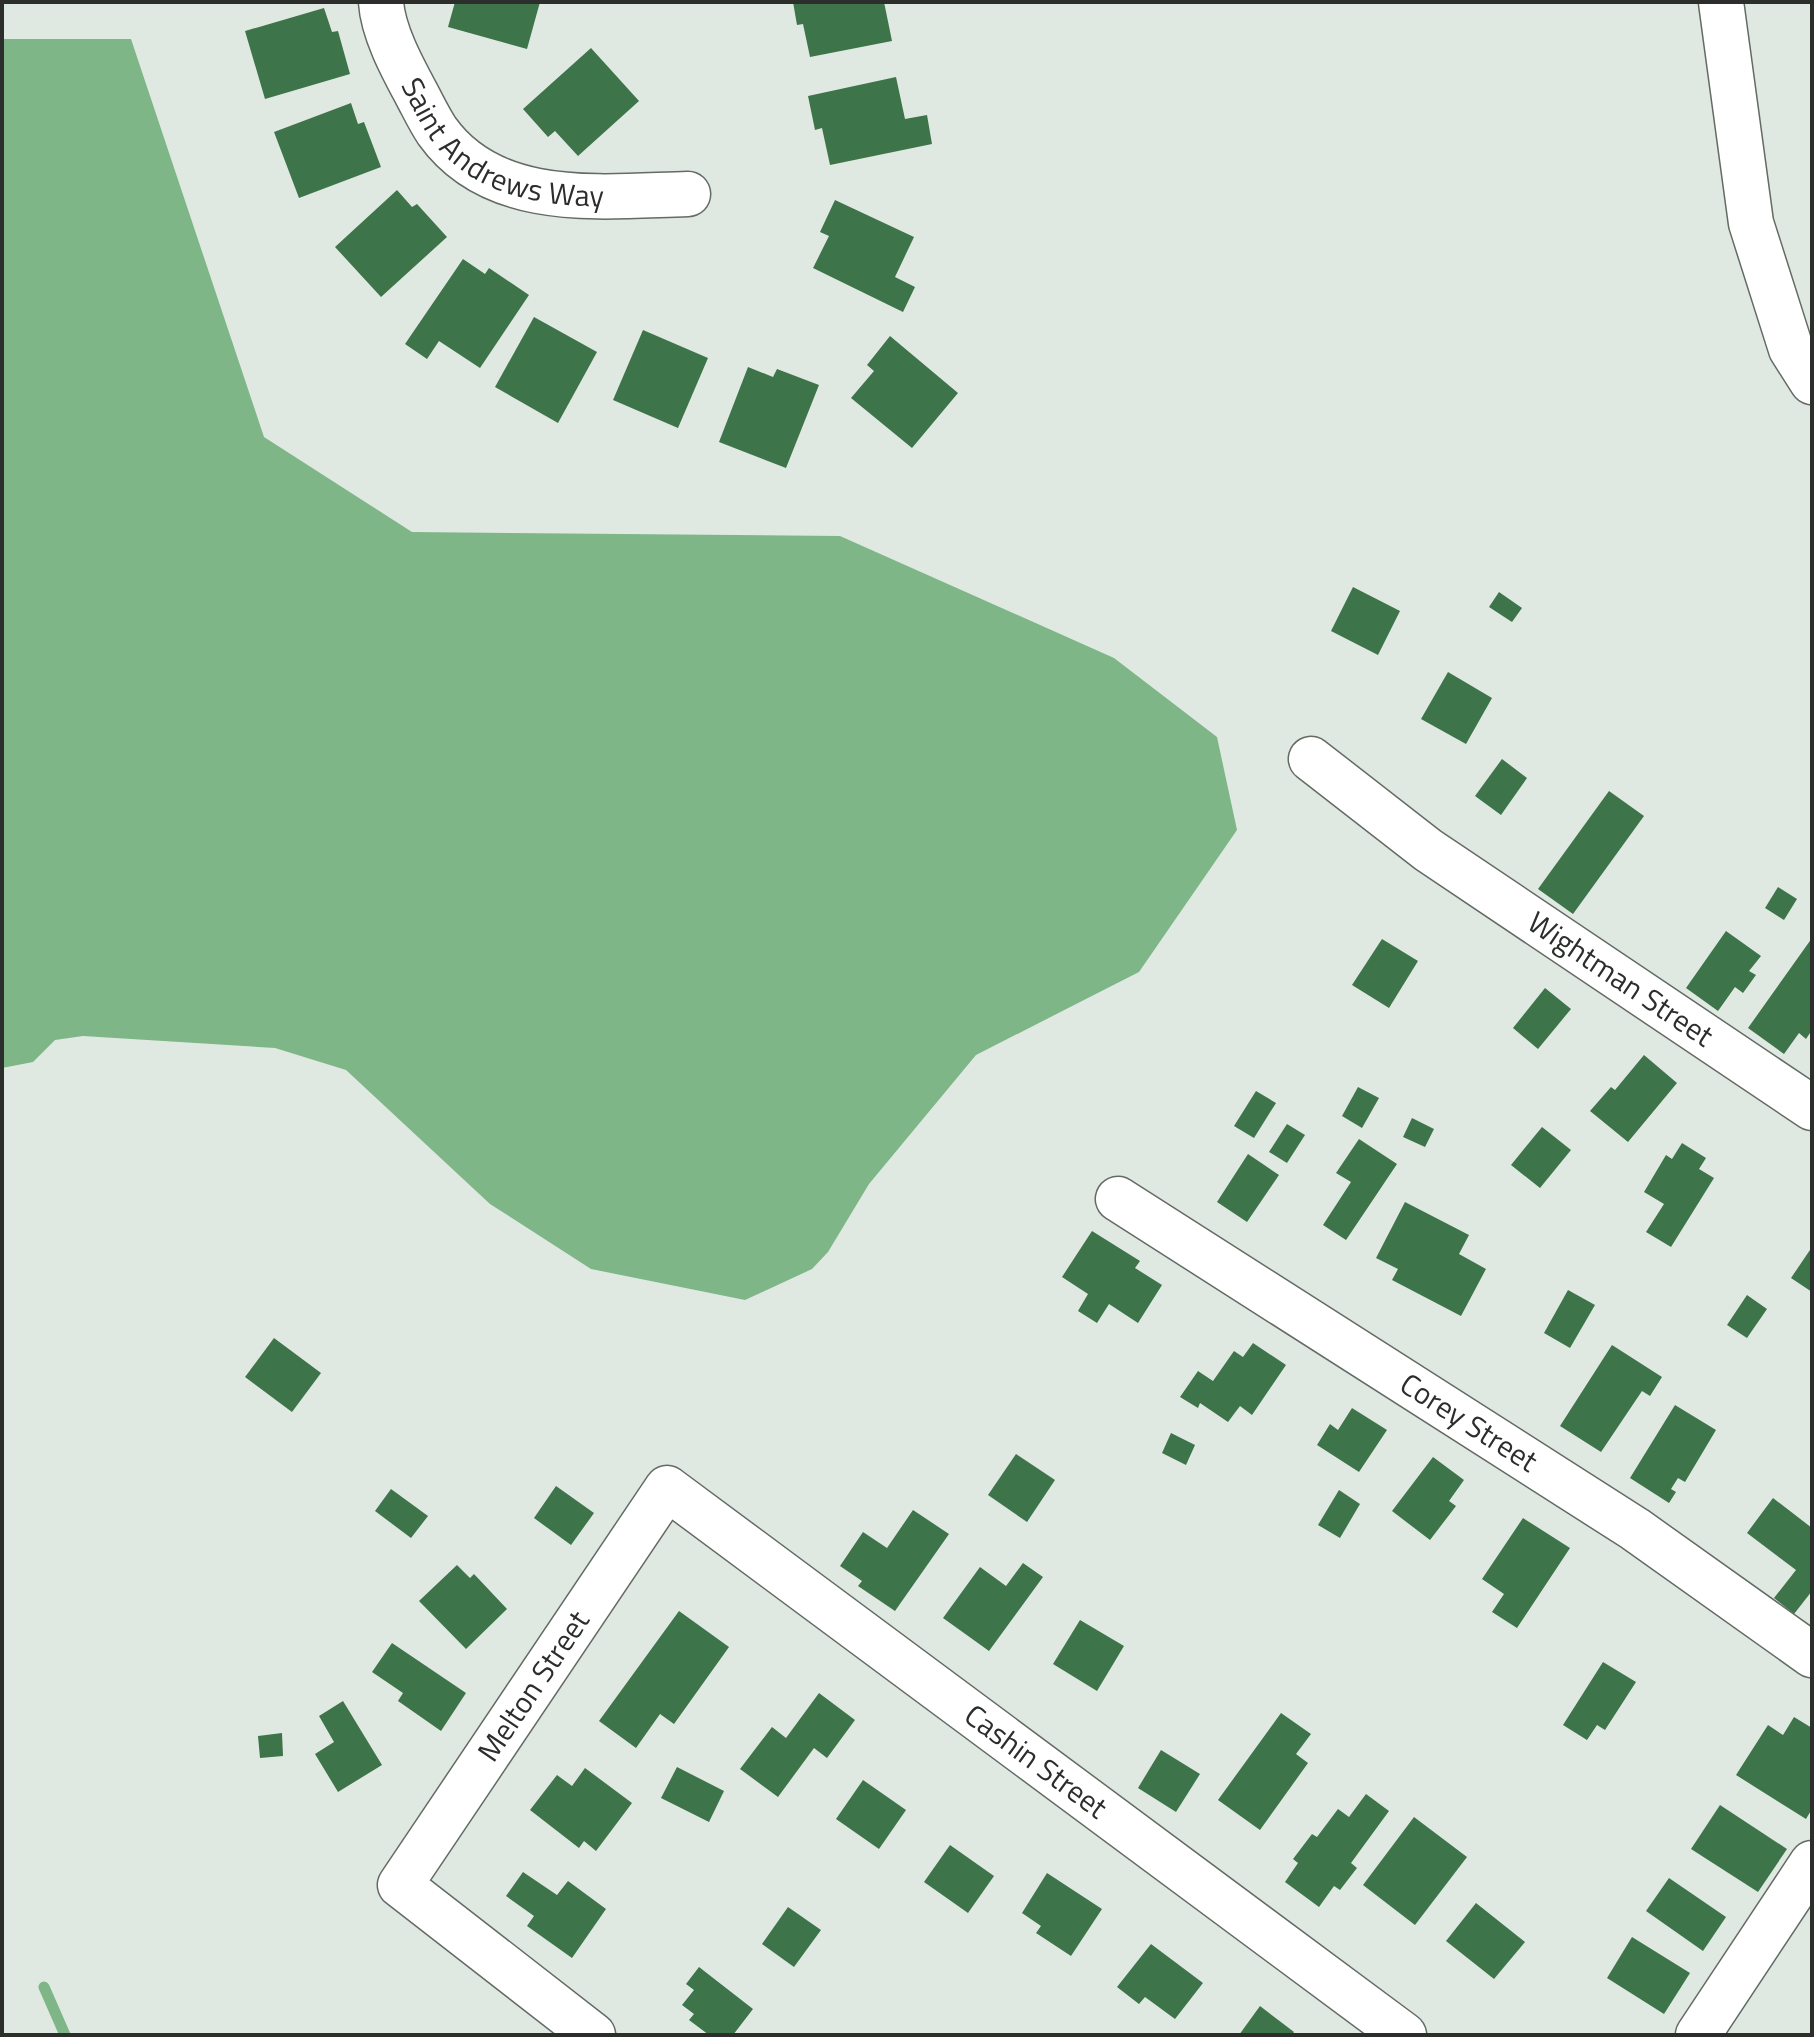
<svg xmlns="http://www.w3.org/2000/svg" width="1814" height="2037" viewBox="0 0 1814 2037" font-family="'Titillium Web',sans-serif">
<rect width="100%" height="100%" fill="#e0e9e1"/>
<polygon fill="#7eb688" points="2,39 131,39 264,437 412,532 840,536 1114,658 1217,737 1237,830 1139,972 976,1055 869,1184 828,1252 812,1269 745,1300 591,1269 490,1204 346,1070 275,1048 83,1036 55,1040 33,1062 2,1068"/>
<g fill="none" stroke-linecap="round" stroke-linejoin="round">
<polyline stroke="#7eb688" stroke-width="11" points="44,1987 65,2035"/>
</g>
<g fill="#3e7449">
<polygon points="455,2 540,2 527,49 448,27"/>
<polygon points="793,2 884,2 892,41 810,57 803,24 797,25"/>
<polygon points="324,8 332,32 338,31 350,74 265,99 245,31"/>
<polygon points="591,48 639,101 578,156 555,131 548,137 523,109"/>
<polygon points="896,77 905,119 927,115 932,144 830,165 822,128 815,130 808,96"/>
<polygon points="351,103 358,124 364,122 381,167 299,198 274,132"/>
<polygon points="397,190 412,207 417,204 447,237 381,297 335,247"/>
<polygon points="835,200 914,237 895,277 915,287 903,312 813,268 829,236 820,232"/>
<polygon points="463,259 485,274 489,268 529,295 480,368 439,341 427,359 405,344"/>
<polygon points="534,317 597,352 558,423 495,387"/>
<polygon points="643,330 708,358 678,428 613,400"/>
<polygon points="890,336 958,393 912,448 851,398 874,371 867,365"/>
<polygon points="748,367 773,377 777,369 819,385 786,468 719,442"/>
<polygon points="1353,587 1400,611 1378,655 1331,631"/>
<polygon points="1499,592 1522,608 1512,622 1489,607"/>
<polygon points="1448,672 1492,698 1466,744 1421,719"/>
<polygon points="1502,759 1527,778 1501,815 1475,796"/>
<polygon points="1609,791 1644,816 1573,914 1538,889"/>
<polygon points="1778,887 1797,899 1784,920 1765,908"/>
<polygon points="1726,931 1761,956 1749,971 1756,975 1743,993 1735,987 1718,1011 1686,988"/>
<polygon points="1812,938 1812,1030 1806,1039 1799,1033 1784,1054 1748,1028"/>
<polygon points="1382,939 1418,961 1389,1008 1352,985"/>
<polygon points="1545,988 1571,1009 1538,1049 1513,1028"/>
<polygon points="1644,1055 1677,1083 1628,1142 1590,1111 1611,1087 1615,1090"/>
<polygon points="1358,1087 1379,1098 1362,1128 1342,1116"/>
<polygon points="1256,1091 1276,1103 1254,1138 1234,1126"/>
<polygon points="1412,1118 1434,1129 1425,1147 1403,1137"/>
<polygon points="1287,1124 1305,1135 1287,1163 1269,1152"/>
<polygon points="1542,1127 1571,1150 1540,1188 1511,1165"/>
<polygon points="1359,1139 1397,1164 1346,1240 1323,1225 1351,1182 1336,1173"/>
<polygon points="1682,1143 1706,1158 1699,1169 1714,1178 1671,1247 1646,1232 1664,1204 1644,1192 1666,1155 1672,1159"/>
<polygon points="1248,1154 1279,1175 1247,1222 1217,1202"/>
<polygon points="1405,1202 1469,1235 1459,1254 1486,1269 1461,1316 1392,1280 1398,1269 1376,1258"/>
<polygon points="1092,1231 1140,1261 1135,1268 1162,1285 1138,1323 1109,1304 1097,1323 1078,1311 1088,1294 1062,1277"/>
<polygon points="1812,1247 1812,1292 1791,1278"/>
<polygon points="1568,1290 1595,1305 1570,1348 1544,1333"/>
<polygon points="1747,1295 1767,1309 1747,1338 1727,1325"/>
<polygon points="274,1338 321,1373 292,1412 245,1377"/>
<polygon points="1253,1343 1286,1365 1252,1415 1240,1406 1228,1422 1200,1403 1198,1408 1180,1397 1198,1371 1213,1381 1234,1351 1243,1357"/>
<polygon points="1612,1345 1662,1377 1650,1396 1642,1391 1601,1452 1560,1426"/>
<polygon points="1675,1405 1716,1430 1685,1482 1678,1478 1671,1489 1676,1492 1669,1503 1630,1478"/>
<polygon points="1352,1408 1387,1430 1359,1472 1317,1445 1330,1424 1338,1430"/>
<polygon points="1171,1433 1195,1445 1186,1465 1162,1453"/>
<polygon points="1016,1454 1055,1480 1027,1522 988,1495"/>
<polygon points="1433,1457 1464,1480 1449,1501 1456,1506 1430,1540 1392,1511"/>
<polygon points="556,1486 594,1513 571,1545 534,1518"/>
<polygon points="391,1489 428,1516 411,1538 375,1511"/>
<polygon points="1339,1490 1360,1504 1340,1538 1318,1525"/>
<polygon points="1773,1498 1812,1528 1812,1591 1794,1614 1774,1598 1796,1570 1747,1533"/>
<polygon points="913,1510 949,1534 895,1611 858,1586 862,1581 840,1566 863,1532 887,1548"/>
<polygon points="1523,1518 1570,1548 1517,1628 1492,1612 1504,1594 1482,1579"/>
<polygon points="1023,1563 1043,1577 989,1651 943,1618 980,1567 1006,1586"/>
<polygon points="457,1565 470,1578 474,1574 507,1609 466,1649 419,1601"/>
<polygon points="679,1611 729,1647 674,1724 660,1714 636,1748 599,1721"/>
<polygon points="1080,1620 1124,1646 1097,1691 1053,1664"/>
<polygon points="392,1643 466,1693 441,1731 398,1701 403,1693 372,1672"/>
<polygon points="1603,1662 1636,1682 1605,1730 1597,1725 1587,1740 1563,1725"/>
<polygon points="819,1693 855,1720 827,1758 814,1748 778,1797 740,1769 772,1727 786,1738"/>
<polygon points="343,1701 382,1765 338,1792 315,1754 334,1742 319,1716"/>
<polygon points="1281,1713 1311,1734 1296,1754 1308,1763 1260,1830 1218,1800"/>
<polygon points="1794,1717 1812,1728 1812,1809 1806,1819 1736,1775 1768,1725 1783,1735"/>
<polygon points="282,1733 283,1756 260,1758 258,1736"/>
<polygon points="1161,1750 1200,1774 1176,1812 1138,1788"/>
<polygon points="677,1767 724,1791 709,1822 661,1798"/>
<polygon points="585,1768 632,1803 596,1851 584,1841 579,1848 530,1810 557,1775 572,1786"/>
<polygon points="863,1780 906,1810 879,1849 836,1819"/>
<polygon points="1366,1794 1389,1811 1351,1863 1357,1868 1340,1890 1334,1886 1319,1907 1285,1882 1298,1863 1293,1859 1312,1834 1317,1837 1338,1809 1349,1817"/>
<polygon points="1720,1805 1787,1849 1758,1892 1691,1849"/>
<polygon points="1414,1817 1467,1857 1415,1925 1363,1885"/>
<polygon points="950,1845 994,1876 968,1913 924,1882"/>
<polygon points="523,1872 557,1895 568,1881 606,1909 572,1958 527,1926 534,1916 506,1896"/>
<polygon points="1047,1873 1102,1909 1071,1956 1036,1933 1041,1926 1022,1913"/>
<polygon points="1669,1878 1726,1917 1703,1951 1646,1911"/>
<polygon points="1476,1903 1525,1942 1494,1979 1446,1941"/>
<polygon points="788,1907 821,1930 794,1967 762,1944"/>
<polygon points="1632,1937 1690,1973 1664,2014 1607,1978"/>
<polygon points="1151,1944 1203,1983 1175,2019 1145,1997 1139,2004 1117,1987"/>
<polygon points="699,1967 753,2009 733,2035 709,2035 689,2020 694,2014 682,2005 694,1990 686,1984"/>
<polygon points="1260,2006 1294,2032 1292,2035 1239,2035"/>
</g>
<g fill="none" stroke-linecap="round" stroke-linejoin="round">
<g stroke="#636b64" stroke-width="47">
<g id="minor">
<path id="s1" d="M381,2C383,32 402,67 416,93C423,106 429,119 437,131C494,211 604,196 688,194"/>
<polyline points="1721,2 1751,223 1791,349 1812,382"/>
<path id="s2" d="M1311,759L1428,850L1812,1108"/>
<path id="s3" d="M1118,1199L1635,1529L1812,1655"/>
<path id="s4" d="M593,2035L400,1885L667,1488L1404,2035"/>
</g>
</g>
<g stroke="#636b64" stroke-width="47">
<polyline id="secondary" points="1698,2035 1812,1863"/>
</g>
<use href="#minor" stroke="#fff" stroke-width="44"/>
<use href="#secondary" stroke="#fff" stroke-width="44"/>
</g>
<g text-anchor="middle" stroke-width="8" stroke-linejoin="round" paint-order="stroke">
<g font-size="30" fill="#2b2e2b" stroke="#edf6ee">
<text dy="10" stroke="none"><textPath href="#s1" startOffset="206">Saint Andrews Way</textPath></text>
<text dy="10" stroke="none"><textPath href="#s2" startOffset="380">Wightman Street</textPath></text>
<text dy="10" stroke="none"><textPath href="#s3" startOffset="416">Corey Street</textPath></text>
<text dy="10" stroke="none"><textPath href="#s4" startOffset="484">Melton Street</textPath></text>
<text dy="10" stroke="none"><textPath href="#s4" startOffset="1182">Cashin Street</textPath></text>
</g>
</g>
<rect width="1814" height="2037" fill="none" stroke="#2b2e2b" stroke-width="8"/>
</svg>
